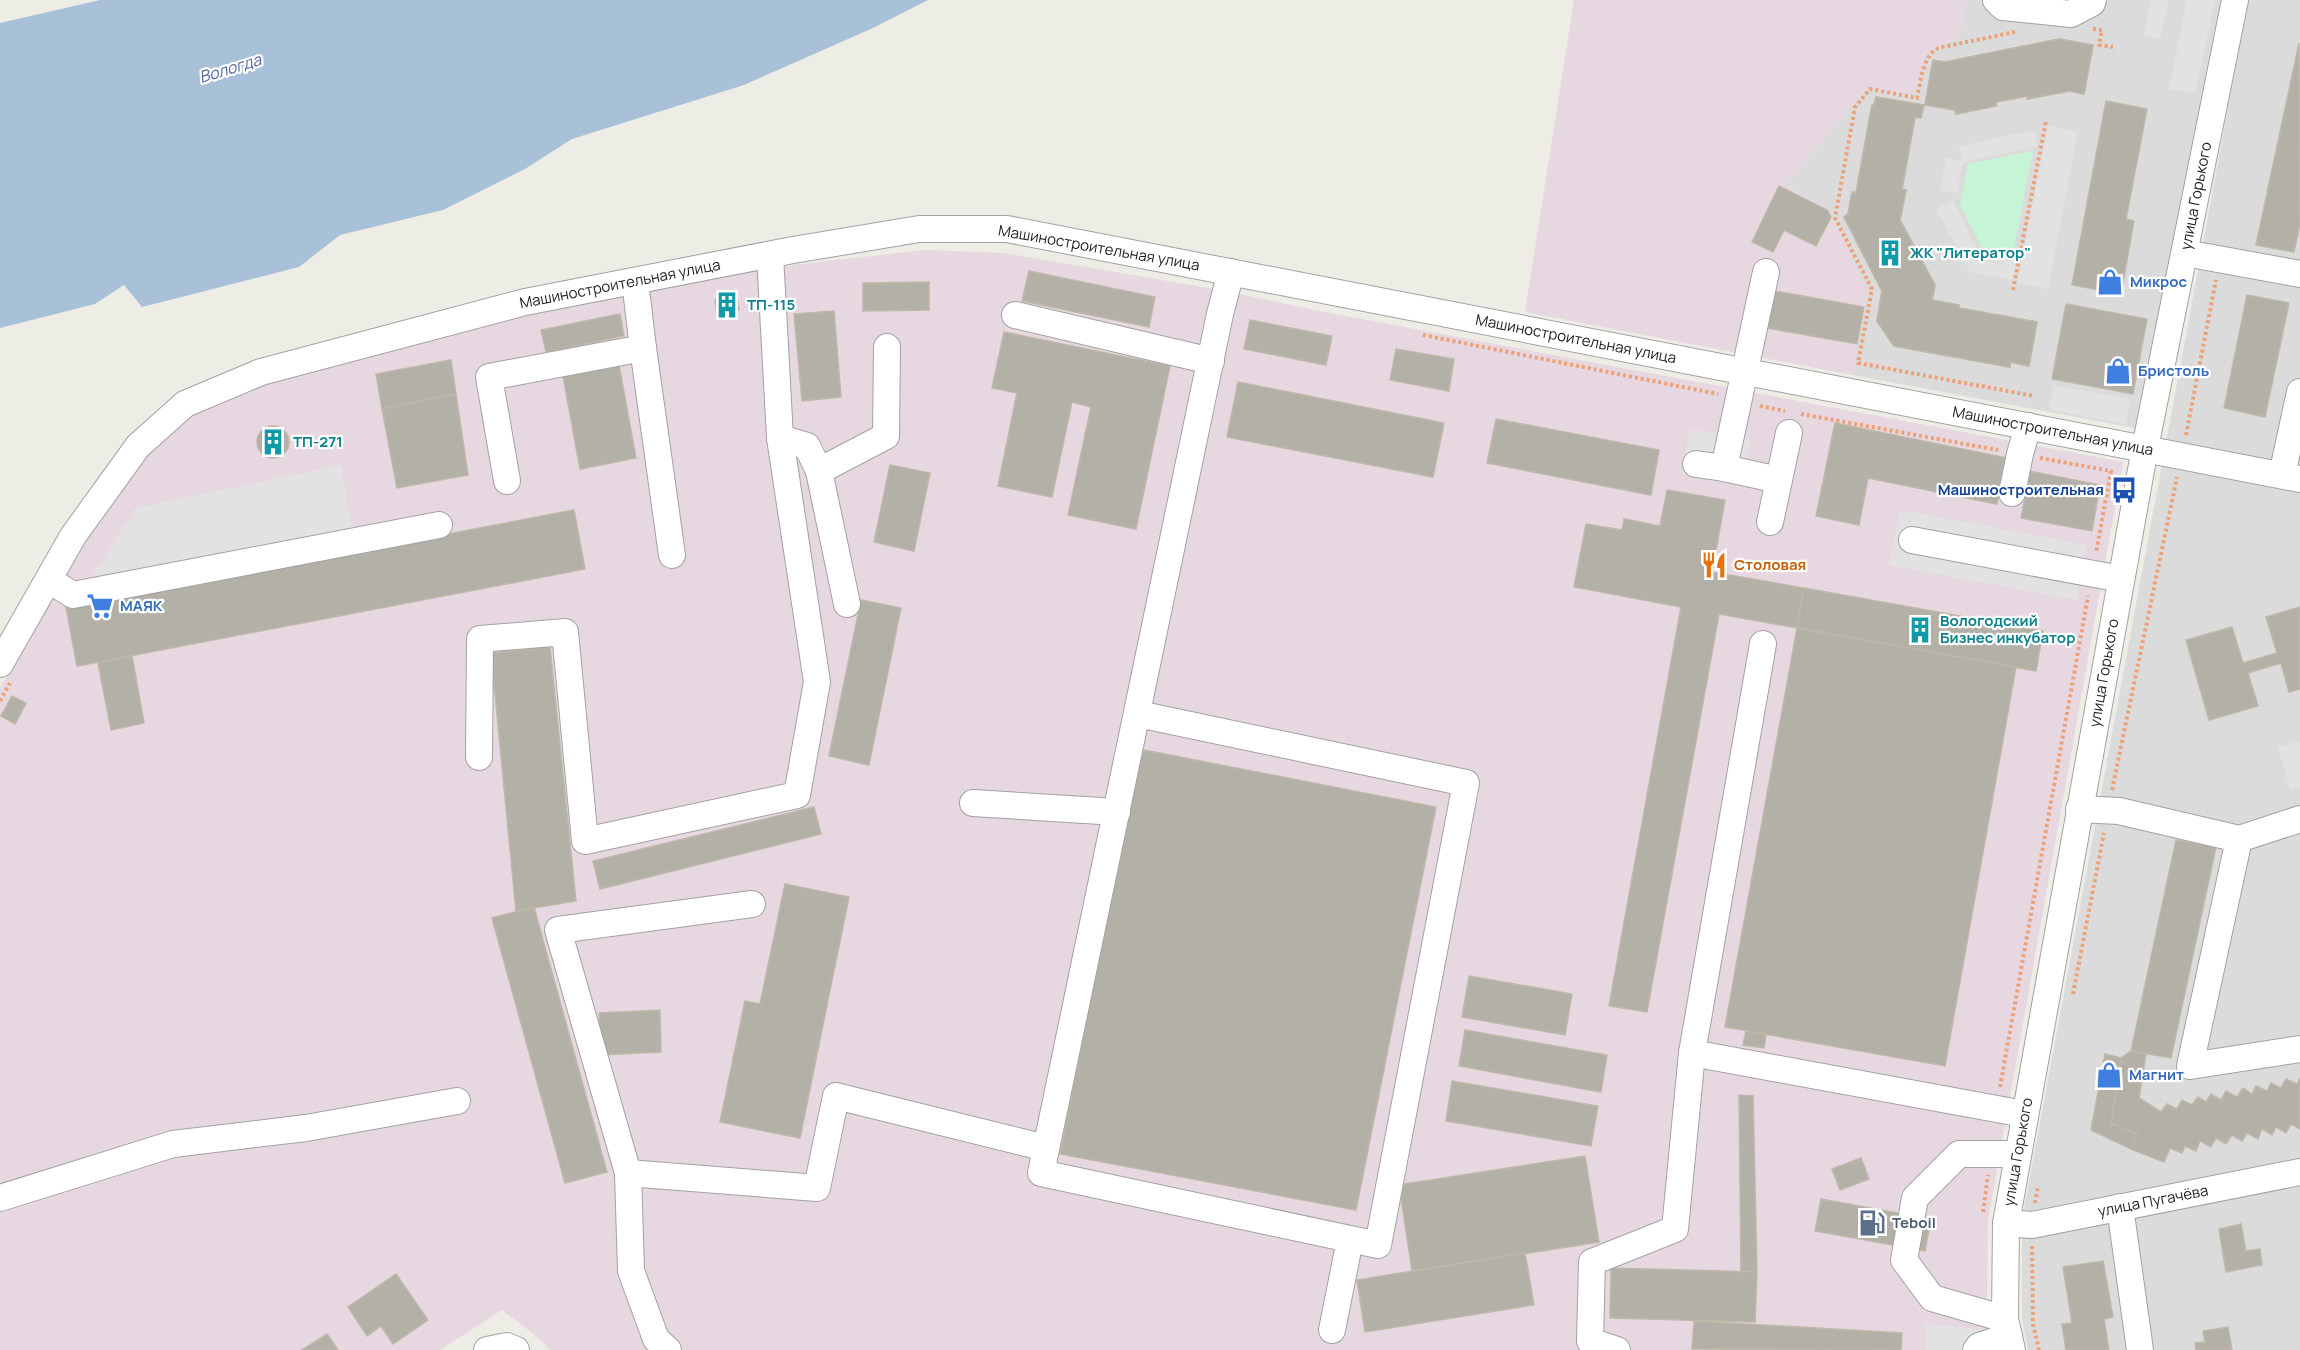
<svg xmlns="http://www.w3.org/2000/svg" width="2300" height="1350" viewBox="0 0 2300 1350" font-family="Manrope,sans-serif">
<rect width="100%" height="100%" fill="#eeede5"/>
<g fill="#dcdbdb">
<polygon points="1966,0 2223,0 2139,429 1852,375 1868,291 1784,184 1869,87 1914,96 1925,56 1930,49 1958,38"/>
<polygon points="2248,0 2300,0 2300,1350 2028,1350 2022,1318 2022,1220"/>
</g>
<g fill="#e7d7e0">
<polygon points="1574,0 1966,0 1958,38 1930,49 1925,56 1914,96 1869,87 1784,184 1827,207 1868,291 1852,375 1525,312"/>
<polygon points="924,250 1005,253 1226,291 1314,310 2123,462 1988,1220 1987,1313 1997,1350 550,1350 541,1340 502,1310 440,1350 0,1350 0,688 83,543 148,451 192,413 266,384 530,314 793,265"/>
</g>
<polygon fill="#c5f5d5" points="2033,151 2013,253 1982,247 1960,205 1968,164"/>
<g fill="#e2e2e2">
<polygon points="2151,0 2169,0 2160,39 2144,36"/>
<polygon points="2187,0 2215,0 2195,94 2169,89"/>
<polygon points="2048,126 2078,132 2048,289 2017,283"/>
<polygon points="2034,130 2038,146 1963,162 1957,193 1940,190 1946,158 1962,161 1959,146"/>
<polygon points="1953,200 1982,260 2003,264 2004,260 2016,262 2013,280 1970,272 1936,209"/>
<polygon points="2053,385 2130,399 2126,424 2049,410"/>
<polygon points="1690,429 1750,439 1741,486 1681,474"/>
<polygon points="341,465 352,531 87,584 136,508"/>
<polygon points="1900,510 2087,545 2076,600 1889,565"/>
<polygon points="2300,741 2300,787 2290,790 2278,747"/>
<polygon points="1925,1324 1985,1330 1988,1350 1926,1350"/>
</g>
<polygon fill="#a9c1d8" points="100,0 928,0 873,28 744,85 572,139 525,169 443,210 340,235 299,267 142,307 124,285 95,304 0,328 0,23"/>
<g fill="#b3b0a8" stroke="#beb8a8" stroke-width="1.5">
<polygon points="2059,39 2093,45 2084,94 2070,91 2027,99 2027,96 1996,102 1996,106 1956,114 1955,110 1925,105 1933,60 1945,62"/>
<polygon points="2059,39 2093,45 2084,94 2070,91 2027,99 2027,96 1996,102 1996,106 1956,114 1955,110 1925,105 1933,60 1945,62"/>
<polygon points="2299,43 2300,224 2294,252 2256,245"/>
<polygon points="1876,97 1924,105 1921,118 1915,117 1902,189 1906,190 1900,220 1935,285 1932,300 1959,305 1959,308 2037,322 2029,366 2010,362 2010,367 1894,346 1877,321 1882,291 1844,217 1848,214 1852,192 1856,193 1872,105 1874,105"/>
<polygon points="1876,97 1924,105 1921,118 1915,117 1902,189 1906,190 1900,220 1935,285 1932,300 1959,305 1959,308 2037,322 2029,366 2010,362 2010,367 1894,346 1877,321 1882,291 1844,217 1848,214 1852,192 1856,193 1872,105 1874,105"/>
<polygon points="2106,101 2147,109 2126,219 2134,221 2121,294 2072,285"/>
<polygon points="1779,186 1827,210 1831,217 1816,246 1784,230 1773,252 1752,242"/>
<polygon points="1029,271 1155,297 1149,327 1022,301"/>
<polygon points="929,282 929,310 863,311 863,283"/>
<polygon points="1769,290 1864,307 1857,344 1762,327"/>
<polygon points="2247,295 2289,303 2265,417 2224,408"/>
<polygon points="737,297 739,310 717,313 715,300"/>
<polygon points="2066,304 2147,319 2133,394 2052,379"/>
<polygon points="834,311 841,397 802,401 794,314"/>
<polygon points="620,314 624,336 546,352 541,330"/>
<polygon points="1250,320 1332,336 1326,365 1244,349"/>
<polygon points="1004,332 1170,366 1136,529 1068,515 1091,407 1072,402 1052,497 998,486 1017,393 992,388"/>
<polygon points="1396,349 1454,359 1449,391 1390,380"/>
<polygon points="451,360 456,394 382,409 376,374"/>
<polygon points="619,365 636,458 580,469 563,376"/>
<polygon points="1238,382 1444,423 1433,477 1227,437"/>
<polygon points="456,394 468,475 397,488 382,409"/>
<polygon points="1496,419 1659,450 1651,495 1487,463"/>
<polygon points="1835,423 2007,458 1997,504 1868,478 1859,525 1816,516"/>
<circle cx="273" cy="442" r="16"/>
<polygon points="890,465 930,473 914,551 874,542"/>
<polygon points="2030,471 2100,485 2092,531 2021,518"/>
<polygon points="1667,490 1725,500 1712,572 1804,588 1797,628 1719,614 1647,1012 1609,1006 1681,607 1574,587 1586,524 1622,530 1624,519 1660,526"/>
<polygon points="574,510 585,569 77,666 66,607"/>
<polygon points="1804,588 2043,631 2036,671 1797,628"/>
<polygon points="861,600 901,608 869,765 829,756"/>
<polygon points="2300,607 2300,689 2289,692 2281,663 2248,673 2258,706 2209,720 2186,640 2232,627 2243,663 2277,653 2266,617"/>
<polygon points="1797,628 2016,667 1945,1066 1725,1027"/>
<polygon points="550,647 576,901 516,911 491,653"/>
<polygon points="132,656 144,723 111,730 98,663"/>
<polygon points="12,696 26,703 15,724 1,716"/>
<polygon points="1139,749 1436,807 1356,1210 1060,1154"/>
<polygon points="814,807 821,834 600,889 593,861"/>
<polygon points="2176,840 2216,847 2171,1058 2131,1051"/>
<polygon points="785,884 849,897 800,1138 720,1122 745,1001 760,1004"/>
<polygon points="534,907 607,1172 565,1183 492,918"/>
<polygon points="1469,976 1572,994 1565,1035 1462,1017"/>
<polygon points="660,1010 661,1052 601,1055 599,1013"/>
<polygon points="1465,1030 1607,1055 1601,1092 1459,1066"/>
<polygon points="1746,1031 1766,1035 1764,1048 1743,1045"/>
<polygon points="2131,1051 2146,1054 2139,1098 2161,1112 2167,1104 2177,1109 2182,1100 2192,1105 2198,1097 2206,1102 2211,1094 2221,1100 2226,1091 2237,1097 2243,1088 2252,1094 2256,1086 2267,1091 2271,1083 2281,1088 2286,1079 2297,1084 2300,1078 2300,1129 2291,1124 2286,1133 2276,1127 2272,1135 2262,1129 2258,1139 2247,1133 2242,1141 2232,1135 2226,1144 2216,1138 2211,1147 2200,1141 2196,1151 2185,1146 2182,1153 2170,1148 2164,1162 2131,1149 2137,1134 2111,1123 2121,1058"/>
<polygon points="2105,1054 2121,1058 2111,1123 2137,1134 2131,1149 2091,1130"/>
<polygon points="1452,1081 1598,1106 1591,1146 1446,1121"/>
<polygon points="1739,1095 1753,1096 1757,1272 1741,1272"/>
<polygon points="1585,1156 1599,1242 1412,1271 1399,1185"/>
<polygon points="1861,1158 1869,1179 1840,1190 1832,1169"/>
<polygon points="1821,1199 1931,1219 1925,1251 1815,1231"/>
<polygon points="2241,1224 2246,1251 2260,1249 2262,1265 2226,1272 2219,1229"/>
<polygon points="1525,1253 1534,1305 1365,1332 1357,1280"/>
<polygon points="2103,1261 2113,1317 2104,1319 2109,1350 2066,1350 2062,1324 2072,1323 2063,1267"/>
<polygon points="1611,1268 1757,1272 1755,1322 1610,1318"/>
<polygon points="396,1274 428,1320 393,1344 381,1326 367,1336 348,1307"/>
<polygon points="1694,1321 1902,1333 1901,1350 1692,1349"/>
<polygon points="2228,1327 2232,1350 2196,1350 2195,1343 2205,1342 2203,1331"/>
<polygon points="327,1334 338,1350 302,1350"/>
</g>
<g fill="none" stroke-linecap="round" stroke-linejoin="round">
<g stroke="#a2a2a2" stroke-width="28">
<g id="minor">
<polyline points="1996,0 2003,7 2071,14 2092,3 2093,0"/>
<polyline points="2185,253 2300,274"/>
<polyline points="1015,315 1211,361"/>
<polyline points="643,348 672,555"/>
<polyline points="780,438 807,446 819,471 886,436 887,347"/>
<polyline points="1696,464 1724,468 1766,272"/>
<polyline points="1724,468 1779,480"/>
<polyline points="819,471 847,604"/>
<polyline points="2282,475 2300,392"/>
<polyline points="507,481 489,377 643,348 635,281"/>
<polyline points="2012,493 2020,454 2028,426"/>
<polyline points="1770,522 1789,433"/>
<polyline points="1912,540 2121,579"/>
<polyline points="49,580 73,595 439,525"/>
<polyline points="0,664 73,536 138,446 185,404 261,372 525,302 793,250 919,229 1007,229 2300,479"/>
<polyline points="1138,714 1466,783 1378,1245 1041,1173 1220,314 1231,272"/>
<polyline points="479,757 480,639 565,632 585,841 797,795 817,682 780,438 770,255"/>
<polyline points="973,803 1117,812"/>
<polyline points="2079,809 2119,811 2239,839 2190,1066 2300,1049"/>
<polyline points="2239,839 2300,819"/>
<polyline points="1692,1053 2024,1114"/>
<polyline points="628,1173 558,930 752,904"/>
<polyline points="0,1198 173,1144 306,1128 457,1101"/>
<polyline points="2120,1207 2140,1350"/>
<polyline points="2006,1223 2032,1225 2300,1172"/>
<polyline points="2005,1319 1932,1298 1904,1260 1915,1198 1959,1154 2018,1154"/>
<polyline points="1332,1330 1350,1240"/>
<polyline points="487,1350 507,1346 516,1350"/>
<polyline points="668,1350 656,1339 631,1271 628,1173 817,1188 836,1096 1046,1148"/>
<polyline points="1617,1350 1590,1341 1592,1262 1675,1229 1692,1053 1763,644"/>
<polyline points="1976,1350 1979,1346 2009,1336"/>
<polyline points="2012,1350 2005,1319 2006,1223 2145,448 2235,0"/>
</g>
</g>
<g stroke="#eea176" stroke-width="4" stroke-dasharray="3 3" stroke-linecap="butt">
<polyline points="2093,29 2102,30 2099,45 2113,47"/>
<path d="M2015,32L1938,48C1922,57 1921,81 1917,98L1870,89L1855,107L1835,218L1872,289L1858,363L2034,396"/>
<polyline points="2013,290 2046,121"/>
<polyline points="1423,335 1718,394"/>
<polyline points="1760,406 1785,411"/>
<polyline points="1801,414 1998,450"/>
<polyline points="2186,435 2216,280"/>
<polyline points="2040,458 2111,471 2096,553"/>
<polyline points="0,701 10,683"/>
<polyline points="2112,790 2177,477"/>
<polyline points="2073,994 2104,833"/>
<polyline points="2000,1087 2088,596"/>
<polyline points="2035,1203 2038,1187"/>
<polyline points="1983,1212 1988,1175"/>
<polyline points="2032,1246 2033,1324 2039,1350"/>
</g>
<use href="#minor" stroke="#fff" stroke-width="26"/>
</g>
<defs>
<g id="building-bare" transform="scale(2.07)"><path d="M-4-6H4V6H1V3H-1V6H-4ZM-2.5-4.3h1.7v1.8h-1.7ZM.8-4.3h1.7v1.8H.8ZM-2.5-1h1.7V.8h-1.7ZM.8-1h1.7V.8H.8Z" fill="#0f9aa8" stroke="#fff" stroke-width="2.5" paint-order="stroke"/></g>
<g id="shop-bare" transform="scale(2.07)"><path d="M-5-2.5h2.3a2.7 3.5 0 0 1 5.4 0H5L5.5 6h-11ZM-1.5-2.5h3a1.5 2.3 0 0 0-3 0Z" fill="#3f7fe0" stroke="#fff" stroke-width="2.5" paint-order="stroke"/></g>
<g id="bus-bare" transform="scale(2.07)"><path d="M-5-6H5V4H4V6H2V4H-2V6H-4V4H-5ZM-3.5-4V0h7V-4ZM-3.5 1.2v1.5H-2V1.2ZM2 1.2v1.5H3.5V1.2Z" fill="#1a4fb4" stroke="#fff" stroke-width="2.5" paint-order="stroke"/></g>
<g id="restaurant-bare" transform="scale(2.07)"><path d="M-5-6h1v4h1v-4h1v4h1v-4h1v5L-1.5 .5V6h-2V.5L-5-1ZM5-6V6H3V1.5H1.5Q1.5-4 5-6Z" fill="#e8710a" stroke="#fff" stroke-width="2.5" paint-order="stroke"/></g>
<g id="supermarket-bare" transform="scale(2.07)"><path d="M-6-5.5h2.5l.6 2H6L4.5 2H-2.5L-4.4-4H-6ZM-1.5 3.2a1.3 1.3 0 1 0 .1 0ZM3 3.2a1.3 1.3 0 1 0 .1 0Z" fill="#3f7fe0" stroke="#fff" stroke-width="2.5" paint-order="stroke"/></g>
<g id="fuel-bare" transform="scale(2.07)"><path d="M-5.5-6h7V0h2V4h1.3V-2.5L3-4.5l.8-.8L6-3V5H2.5V1h-1V6h-7ZM-4.2-4.7v3.2H.2V-4.7Z" fill="#5c6f8a" stroke="#fff" stroke-width="2.5" paint-order="stroke"/></g>
</defs>
<g fill-rule="evenodd">
<use href="#building-bare" x="1890" y="253"/>
<use href="#shop-bare" x="2110" y="282"/>
<use href="#building-bare" x="727" y="305"/>
<use href="#shop-bare" x="2118" y="371"/>
<use href="#building-bare" x="273" y="442"/>
<use href="#bus-bare" x="2124" y="490"/>
<use href="#restaurant-bare" x="1714" y="565"/>
<use href="#supermarket-bare" x="100" y="606"/>
<use href="#building-bare" x="1920" y="630"/>
<use href="#shop-bare" x="2109" y="1075"/>
<use href="#fuel-bare" x="1872" y="1223"/>
</g>
<g text-anchor="middle" stroke-width="4.5" stroke-linejoin="round" paint-order="stroke">
<g font-size="15" fill="#1e1e1e" stroke="#fff">
<text transform="translate(2196 196) rotate(-79)" y="5">улица Горького</text>
<text transform="translate(1099 248) rotate(10)" y="5">Машиностроительная улица</text>
<text transform="translate(620 284) rotate(-11)" y="5">Машиностроительная улица</text>
<text transform="translate(1576 339) rotate(11)" y="5">Машиностроительная улица</text>
<text transform="translate(2053 431) rotate(11)" y="5">Машиностроительная улица</text>
<text transform="translate(2104 673) rotate(-80)" y="5">улица Горького</text>
<text transform="translate(2018 1152) rotate(-80)" y="5">улица Горького</text>
<text transform="translate(2153 1201) rotate(-11)" y="5">улица Пугачёва</text>
</g>
<g font-size="15" font-weight="bold" fill="#0d838f" stroke="#fff" text-anchor="start">
<text x="1910" y="258">ЖК "Литератор"</text>
<text x="747" y="310">ТП-115</text>
<text x="293" y="447">ТП-271</text>
<text x="1940" y="626">Вологодский<tspan x="1940" dy="17">Бизнес инкубатор</tspan></text>
</g>
<g font-size="15" font-weight="bold" fill="#366cbe" stroke="#fff" text-anchor="start">
<text x="2130" y="287">Микрос</text>
<text x="2138" y="376">Бристоль</text>
<text x="120" y="611">МАЯК</text>
<text x="2129" y="1080">Магнит</text>
</g>
<g font-size="15" font-weight="bold" fill="#164399" stroke="#fff" text-anchor="end">
<text x="2104" y="495">Машиностроительная</text>
</g>
<g font-size="15" font-weight="bold" fill="#c56008" stroke="#fff" text-anchor="start">
<text x="1734" y="570">Столовая</text>
</g>
<g font-size="15" font-weight="bold" fill="#4e5e75" stroke="#fff" text-anchor="start">
<text x="1892" y="1228">Teboil</text>
</g>
<g font-size="16" font-style="italic" fill="#5266a5" stroke="#fff">
<text transform="translate(230 68) rotate(-17)" y="6">Вологда</text>
</g>
</g>
</svg>
